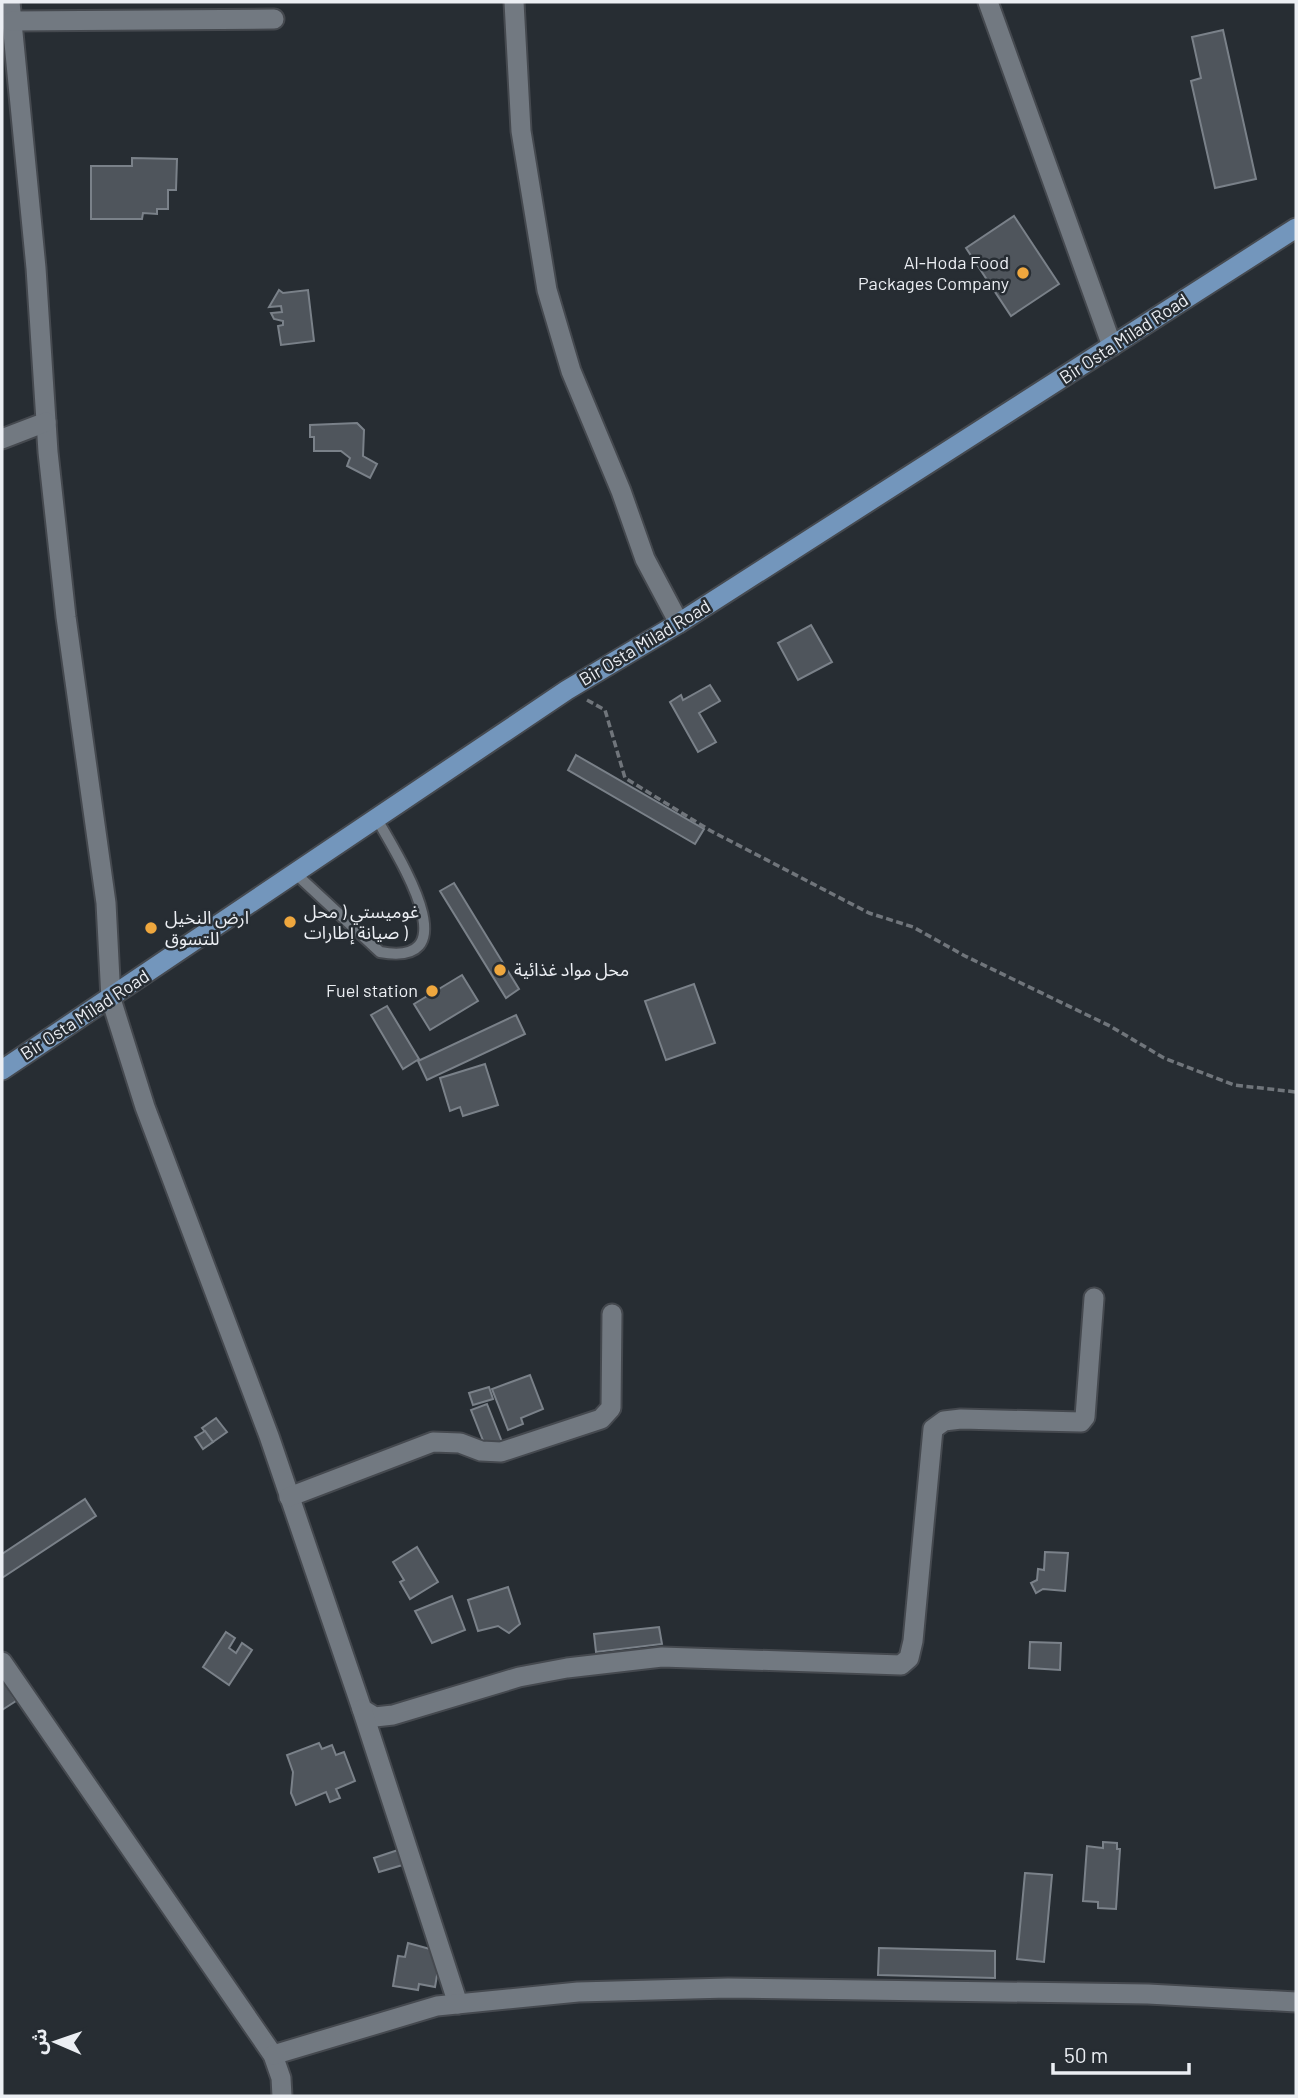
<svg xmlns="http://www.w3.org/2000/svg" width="1298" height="2098" viewBox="0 0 1298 2098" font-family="Barlow,'Noto Sans Arabic',sans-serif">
<rect width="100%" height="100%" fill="#272d33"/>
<g fill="#4f555c" stroke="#7a8189" stroke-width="2">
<polygon points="1223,30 1256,179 1215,188 1191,81 1201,78 1192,37"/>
<polygon points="132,158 177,159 176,190 168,190 168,209 157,209 157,214 143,213 142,219 91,219 91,166 132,166"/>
<polygon points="1014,216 1059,284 1011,316 966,248"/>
<polygon points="279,290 283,293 308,290 314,341 281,345 278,326 283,325 283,321 274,319 271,313 282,312 281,306 269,307"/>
<polygon points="357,423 364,430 363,456 377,464 370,478 347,466 350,458 341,451 314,451 314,437 310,437 310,425"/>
<polygon points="811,625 832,662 798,680 778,643"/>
<polygon points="710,685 720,701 699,713 716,742 698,752 670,702 681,695 683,700"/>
<polygon points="576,755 704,829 695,844 568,770"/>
<polygon points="454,883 519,989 506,998 440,891"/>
<polygon points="462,975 478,1001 430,1030 414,1004"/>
<polygon points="694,984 715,1043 666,1060 645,1001"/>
<polygon points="387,1006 419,1059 403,1069 371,1015"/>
<polygon points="516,1015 525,1034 427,1080 418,1061"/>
<polygon points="485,1064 498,1105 463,1116 460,1107 450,1111 440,1078"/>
<polygon points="530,1375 543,1409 521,1418 523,1424 508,1430 492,1389"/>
<polygon points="489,1387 493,1399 473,1405 469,1393"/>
<polygon points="487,1404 502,1442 486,1448 471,1410"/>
<polygon points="216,1418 227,1432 213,1442 202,1428"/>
<polygon points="205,1431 213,1442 203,1449 195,1437"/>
<polygon points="85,1499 96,1516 2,1578 2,1554"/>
<polygon points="417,1547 438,1582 410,1599 400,1582 404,1580 393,1562"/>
<polygon points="1045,1552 1068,1553 1065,1591 1043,1589 1036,1593 1031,1583 1037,1580 1038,1569 1044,1570"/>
<polygon points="508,1587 520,1624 509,1633 498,1626 478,1631 468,1600"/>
<polygon points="452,1596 465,1630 432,1643 415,1611"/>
<polygon points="659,1627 662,1644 596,1652 594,1634"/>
<polygon points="226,1632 235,1638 229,1648 236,1653 242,1643 252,1650 229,1685 203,1667"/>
<polygon points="1030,1642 1061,1643 1060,1670 1029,1668"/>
<polygon points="2,1679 16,1701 2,1710"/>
<polygon points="319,1743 322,1749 332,1745 336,1755 344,1752 355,1781 336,1789 340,1798 330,1802 326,1792 296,1805 291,1793 293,1772 287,1755"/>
<polygon points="1103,1842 1117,1843 1117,1849 1120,1849 1116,1909 1098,1908 1098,1902 1083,1901 1087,1846 1103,1848"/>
<polygon points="401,1849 406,1864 379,1872 374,1858"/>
<polygon points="1025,1873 1052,1875 1044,1962 1017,1959"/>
<polygon points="408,1943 441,1952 435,1987 419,1984 418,1990 393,1986 398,1956 405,1957"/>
<polygon points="879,1948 995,1951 995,1978 878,1975"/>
</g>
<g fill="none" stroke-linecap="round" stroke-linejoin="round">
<g stroke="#45494f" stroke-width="14">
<path id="service" d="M296,874L380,952C473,969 393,849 377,819"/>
</g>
<g stroke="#45494f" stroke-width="23">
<g id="minor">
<polyline points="10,2 36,268 48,452 66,617 106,903 111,999 145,1107 269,1436 362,1709 375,1717 393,1715 519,1677 567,1668 662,1657 901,1665 909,1658 913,1641 933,1429 944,1421 961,1419 1081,1422 1085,1417 1094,1298"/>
<polyline points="514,2 521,131 547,290 571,371 621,491 645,559 679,623"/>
<polyline points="988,2 1112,346"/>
<polyline points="12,21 274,19"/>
<polyline points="2,439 46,422"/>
<polyline points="289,1497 433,1442 460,1443 481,1451 501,1452 601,1419 611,1408 612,1314"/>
<polyline points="2,1662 273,2055 281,2078 282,2096"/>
<polyline points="362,1709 458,2004"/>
<polyline points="273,2055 437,2006 578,1992 728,1988 1148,1994 1296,2002"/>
</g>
</g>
<g stroke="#45494f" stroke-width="23">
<polyline id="primary" points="2,1070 567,690 679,623 1296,228"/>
</g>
<polyline stroke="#70757b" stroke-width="3.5" stroke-dasharray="7 3.5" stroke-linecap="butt" points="587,700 605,710 625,778 711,831 869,913 913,927 965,956 1110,1026 1164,1058 1234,1085 1296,1092"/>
<use href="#service" stroke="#727981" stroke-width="10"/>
<use href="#minor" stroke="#727981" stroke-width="19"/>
<use href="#primary" stroke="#7396bc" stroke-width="19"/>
</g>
<g fill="#efa73e" stroke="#272d33" stroke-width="2.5">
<circle cx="1023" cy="273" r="7"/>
<circle cx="290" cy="922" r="7"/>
<circle cx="151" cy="928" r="7"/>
<circle cx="500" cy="970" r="7"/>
<circle cx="432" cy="991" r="7"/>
</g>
<g text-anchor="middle" stroke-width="5" stroke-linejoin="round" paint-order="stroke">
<g font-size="18" fill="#ebeef3" stroke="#272d33" text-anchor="start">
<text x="1009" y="269" text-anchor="end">Al-Hoda Food<tspan x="1009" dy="21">Packages Company</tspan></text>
<text x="304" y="918">غوميستي ( محل<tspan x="304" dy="21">صيانة إطارات )</tspan></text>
<text x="165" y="924">ارض النخيل<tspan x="165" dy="21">للتسوق</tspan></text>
<text x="514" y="976">محل مواد غذائية</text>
<text x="418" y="997" text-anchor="end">Fuel station</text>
</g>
<g font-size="18" fill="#ebeef3" stroke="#272d33">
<text transform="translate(1124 339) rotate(-33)" y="6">Bir Osta Milad Road</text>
<text transform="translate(645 643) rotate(-31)" y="6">Bir Osta Milad Road</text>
<text transform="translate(85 1015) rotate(-33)" y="6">Bir Osta Milad Road</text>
</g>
</g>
<rect width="1298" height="2098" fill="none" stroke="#ebeef3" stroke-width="7"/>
<g transform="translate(56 2042) rotate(272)" stroke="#272d33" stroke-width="5" paint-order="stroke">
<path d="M0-5L12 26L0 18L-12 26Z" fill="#ebeef3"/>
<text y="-10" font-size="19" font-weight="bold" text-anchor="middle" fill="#ebeef3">ش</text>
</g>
<path d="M1053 2063v10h136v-10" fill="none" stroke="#ebeef3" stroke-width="3.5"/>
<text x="1064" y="2063" font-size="21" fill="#ebeef3" stroke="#272d33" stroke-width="5" paint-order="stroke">50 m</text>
</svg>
